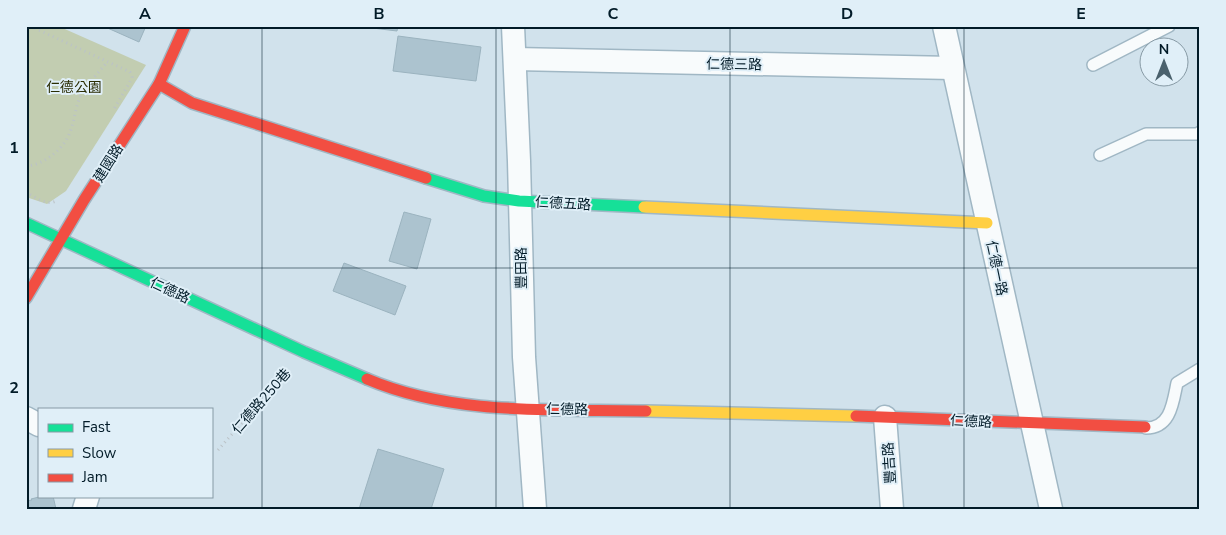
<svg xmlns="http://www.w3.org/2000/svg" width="1226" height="535" viewBox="0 0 1226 535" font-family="'Nunito Sans','Noto Sans TC',sans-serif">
<rect width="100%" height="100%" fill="#d1e2ec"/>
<polygon fill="#c2cdb1" points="26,26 58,26 146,65 66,191 47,204 26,197"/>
<g fill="#acc3cf" stroke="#9bb3bf">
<polygon points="103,26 146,26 139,42"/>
<polygon points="356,26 398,26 397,31"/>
<polygon points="398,36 481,47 476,81 393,71"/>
<polygon points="404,212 431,219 417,269 389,261"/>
<polygon points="344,263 406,286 395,315 333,291"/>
<polygon points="378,449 444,469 431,509 359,509"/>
<polygon points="43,496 53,496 56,509 26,509 26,501 32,500 31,499"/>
</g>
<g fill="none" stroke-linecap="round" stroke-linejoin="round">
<g stroke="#a0b7c4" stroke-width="14">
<g id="lane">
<polyline points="1093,65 1169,26"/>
<polyline points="1100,155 1146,134 1198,134 1200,132"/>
<path d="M1146,428C1171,428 1173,402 1177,383L1200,369"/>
</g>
</g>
<g stroke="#a0b7c4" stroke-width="25">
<g id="street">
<polyline points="513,26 519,161 524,357 535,509"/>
<polyline points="944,26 1051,509"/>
<polyline points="515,59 952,68"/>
<polyline points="885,417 892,509"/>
<polyline points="26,418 39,425"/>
<polyline points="84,509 88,496"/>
</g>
</g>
<g stroke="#a0b7c4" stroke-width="14">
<g id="fast">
<polyline points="426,178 484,196 519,201 644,207"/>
<polyline points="26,223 304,352 367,379"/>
</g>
</g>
<g stroke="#a0b7c4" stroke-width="14">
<g id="slow">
<polyline points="644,207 987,223"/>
<polyline points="646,411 856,416"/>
</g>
</g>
<g stroke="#a0b7c4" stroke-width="14">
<g id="jam">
<polyline points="159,84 192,103 426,178"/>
<polyline points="26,298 84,200 159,84 185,26"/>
<path d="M367,379C454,416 553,409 646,411"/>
<polyline points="856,416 1145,427"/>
</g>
</g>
<g stroke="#bbc2c7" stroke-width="3" stroke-dasharray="1 4" stroke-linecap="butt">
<polyline points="30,26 130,72 132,77 131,80 114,109"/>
<path d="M26,166C44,165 64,149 70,132C75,120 75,107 81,95C87,83 99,73 107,62"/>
<path d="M26,192C35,197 46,206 56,201"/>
<polyline points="218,450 289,370"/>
</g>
<use href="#lane" stroke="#f8fbfc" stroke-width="11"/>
<use href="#street" stroke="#f8fbfc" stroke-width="22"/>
<use href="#fast" stroke="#16e098" stroke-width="11"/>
<use href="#slow" stroke="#ffcf43" stroke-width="11"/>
<use href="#jam" stroke="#f24e42" stroke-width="11"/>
</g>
<path fill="none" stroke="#021b28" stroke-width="1" stroke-opacity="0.55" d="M262,26V509M496,26V509M730,26V509M964,26V509M26,268H1200"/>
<g text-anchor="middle" stroke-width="4" stroke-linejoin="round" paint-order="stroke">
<g font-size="14" fill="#021b28" stroke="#e0eff8">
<text transform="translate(734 64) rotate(1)" y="5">仁德三路</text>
<text transform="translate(108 163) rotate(-58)" y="5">建國路</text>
<text transform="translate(563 203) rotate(3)" y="5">仁德五路</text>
<text transform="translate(521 268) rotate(-91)" y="5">豐田路</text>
<text transform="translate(997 268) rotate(78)" y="5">仁德一路</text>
<text transform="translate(170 290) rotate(25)" y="5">仁德路</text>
<text transform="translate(261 401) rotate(-49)" y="5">仁德路250巷</text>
<text transform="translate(567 409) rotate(1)" y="5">仁德路</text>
<text transform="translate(971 421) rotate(3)" y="5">仁德路</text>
<text transform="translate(889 463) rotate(-94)" y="5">豐吉路</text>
</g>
<g font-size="14" fill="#2a2d03" stroke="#e0eff8">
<text x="74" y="92">仁德公園</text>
</g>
</g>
<rect width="1226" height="535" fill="none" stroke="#e0eff8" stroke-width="55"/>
<rect x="38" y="408" width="175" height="90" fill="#e0eff8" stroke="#879aa5"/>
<rect x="48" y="424" width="25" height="8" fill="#16e098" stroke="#879aa5"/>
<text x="82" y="432" font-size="15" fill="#021b28">Fast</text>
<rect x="48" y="449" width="25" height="8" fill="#ffcf43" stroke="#879aa5"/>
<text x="82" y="458" font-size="15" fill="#021b28">Slow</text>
<rect x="48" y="474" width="25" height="8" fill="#f24e42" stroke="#879aa5"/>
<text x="82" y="482" font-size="15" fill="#021b28">Jam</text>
<g transform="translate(1164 62)"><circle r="24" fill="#e0eff8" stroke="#879aa5"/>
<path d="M0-4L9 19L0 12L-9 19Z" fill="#4a616d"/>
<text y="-8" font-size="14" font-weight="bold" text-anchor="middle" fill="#021b28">N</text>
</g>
<rect x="28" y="28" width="1170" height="480" fill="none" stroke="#021b28" stroke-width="2"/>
<g font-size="16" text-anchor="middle" font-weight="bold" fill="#021b28">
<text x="145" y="19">A</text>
<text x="379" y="19">B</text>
<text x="613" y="19">C</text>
<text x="847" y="19">D</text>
<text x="1081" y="19">E</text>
<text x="14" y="153">1</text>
<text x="14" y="393">2</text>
</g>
</svg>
